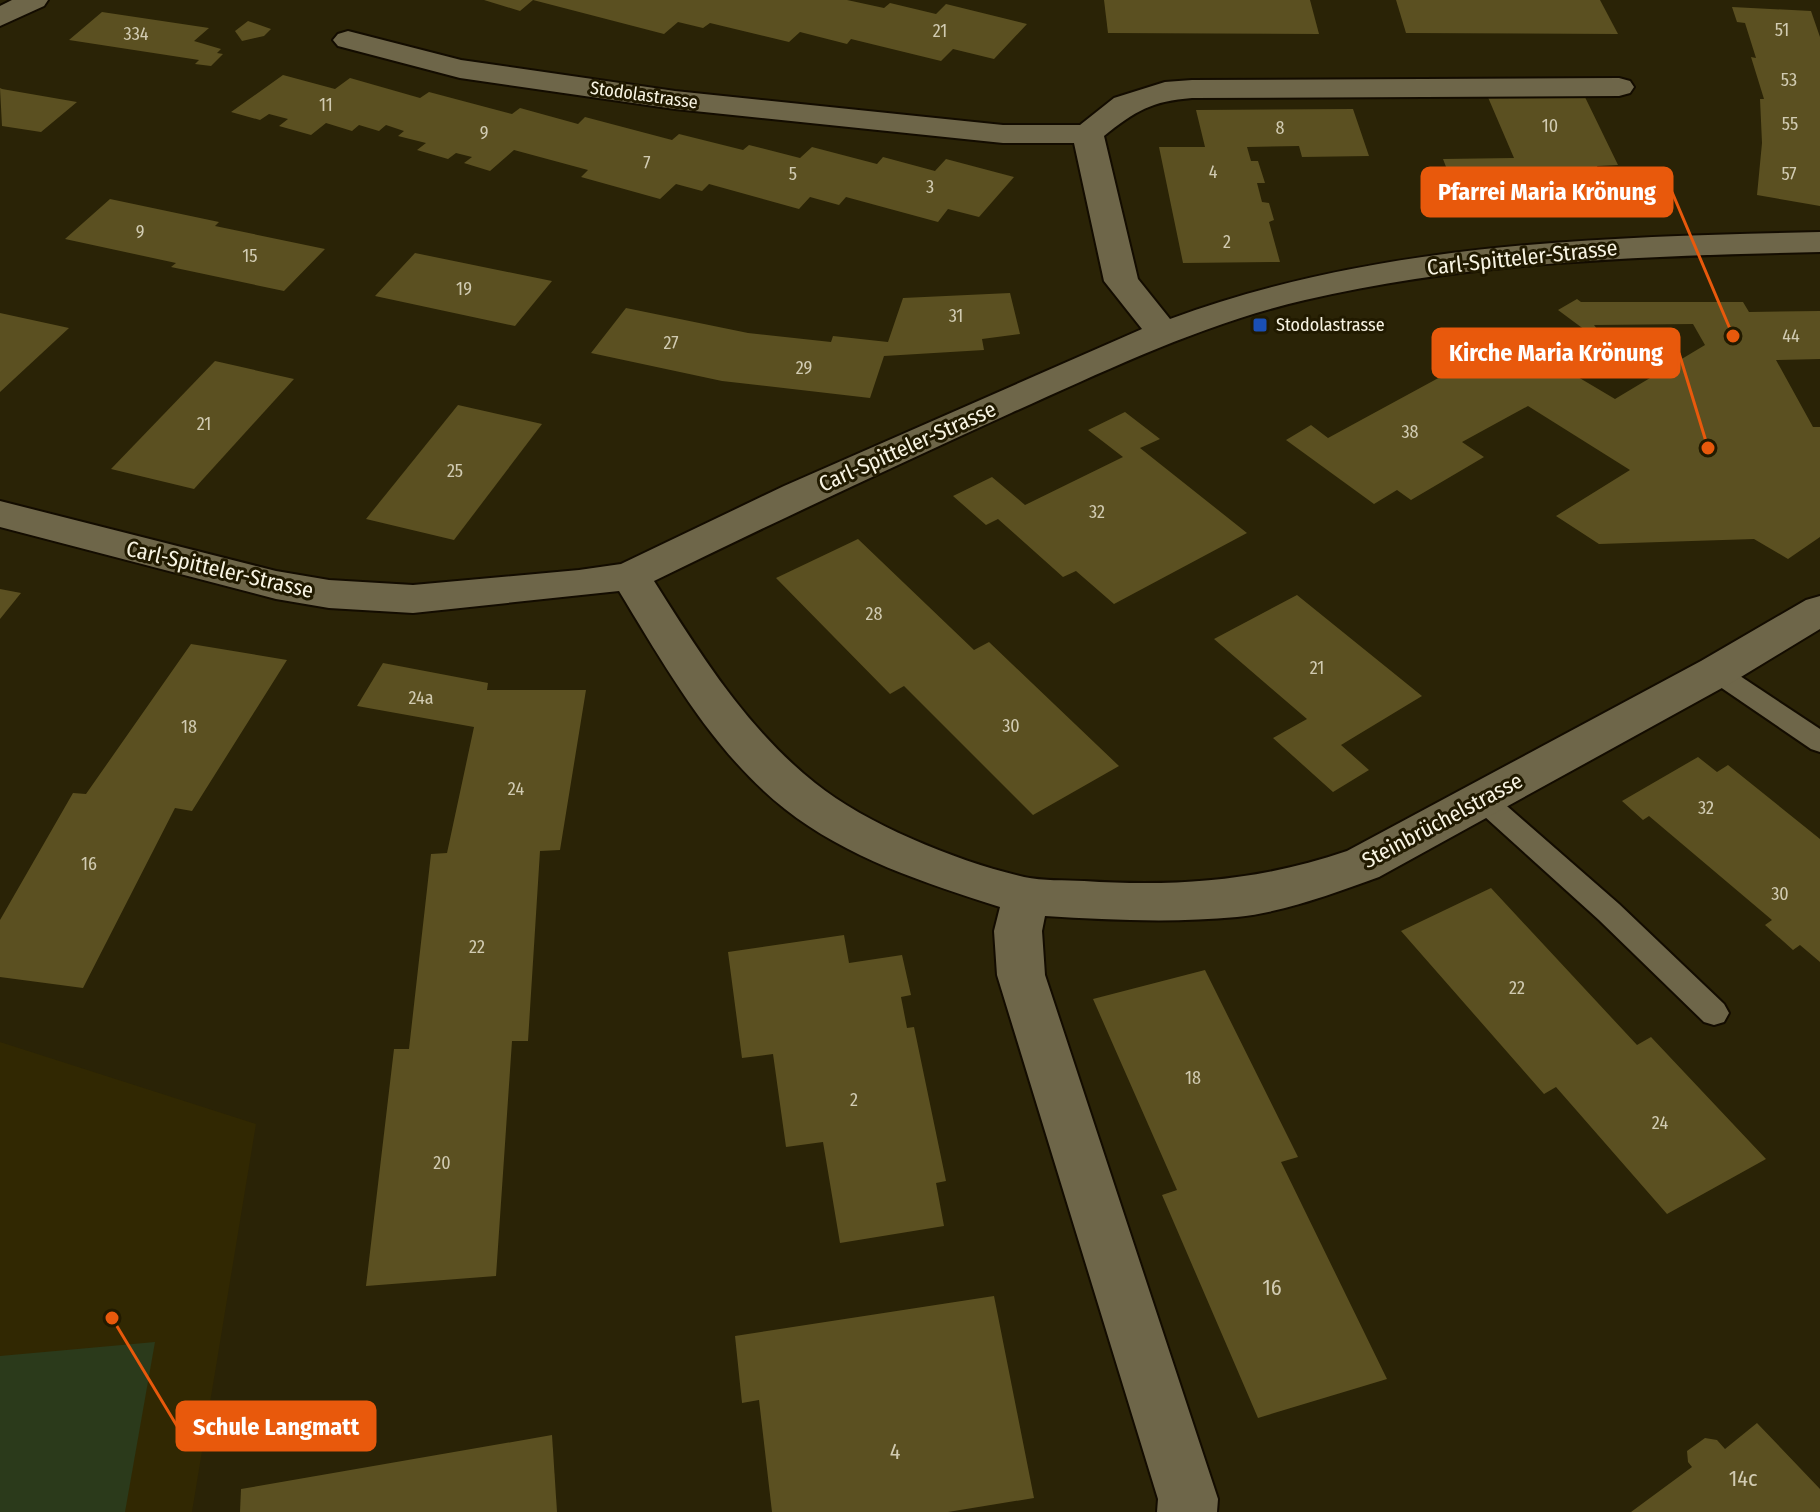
<svg xmlns="http://www.w3.org/2000/svg" width="1820" height="1512" viewBox="0 0 1820 1512" font-family="'Fira Sans Condensed',sans-serif">
<rect width="100%" height="100%" fill="#2a2306"/>
<polygon fill="#312802" points="0,1042 256,1124 192,1512 0,1512"/>
<polygon fill="#2b3a1b" points="155,1342 125,1512 0,1512 0,1356"/>
<g fill="#5b5021">
<polygon points="484,0 847,0 884,8 890,3 936,14 946,4 1027,24 994,59 953,49 941,61 851,39 847,44 800,32 789,42 710,23 703,28 678,22 664,34 533,0 520,11"/>
<polygon points="1104,0 1310,0 1319,34 1108,33"/>
<polygon points="1396,0 1600,0 1618,34 1406,33"/>
<polygon points="1732,7 1811,11 1820,37 1820,206 1757,195 1762,143 1760,99 1764,99 1751,57 1756,58 1745,23 1737,22"/>
<polygon points="102,12 209,28 194,41 221,49 217,53 223,54 211,66 195,64 199,60 69,40"/>
<polygon points="248,21 271,29 264,36 242,41 235,31"/>
<polygon points="283,75 335,89 350,78 420,98 429,92 512,114 520,108 578,124 585,117 672,140 679,134 743,150 749,145 800,158 812,147 877,164 883,157 935,171 946,159 1014,177 979,217 948,209 938,222 846,197 839,205 810,197 799,209 709,184 702,191 676,184 660,199 581,177 588,170 514,150 490,171 464,163 472,157 456,153 448,159 417,150 426,143 398,136 404,131 386,125 379,131 359,125 352,131 326,123 311,135 279,126 288,119 269,114 260,120 231,112"/>
<polygon points="0,88 2,89 77,102 41,132 2,126"/>
<polygon points="1583,93 1618,165 1597,166 1614,202 1514,203 1517,211 1463,211 1443,159 1514,158 1487,95"/>
<polygon points="1353,109 1369,156 1302,157 1299,146 1247,147 1251,161 1258,161 1265,183 1257,183 1262,202 1269,203 1274,220 1269,222 1280,262 1183,263 1159,147 1205,147 1196,110"/>
<polygon points="110,199 219,222 215,226 325,249 284,291 171,267 176,263 65,239"/>
<polygon points="415,253 552,281 515,326 375,296"/>
<polygon points="1010,293 1020,334 982,339 984,350 884,356 870,398 722,381 591,353 626,308 748,333 831,342 833,336 888,342 903,298"/>
<polygon points="1577,299 1581,302 1743,302 1749,312 1820,311 1820,359 1776,360 1813,427 1820,427 1820,537 1788,559 1754,539 1599,544 1556,516 1630,470 1528,406 1462,442 1484,457 1411,500 1397,490 1374,504 1286,440 1311,425 1328,438 1512,338 1615,399 1705,345 1693,324 1594,325 1597,329 1589,333 1558,310"/>
<polygon points="0,313 69,328 0,392"/>
<polygon points="215,361 294,379 194,489 111,469"/>
<polygon points="458,405 542,424 454,540 366,519"/>
<polygon points="1125,412 1160,439 1140,448 1247,533 1114,604 1076,571 1063,577 998,519 986,525 953,496 992,477 1025,505 1123,457 1088,430"/>
<polygon points="858,539 974,650 989,642 1119,766 1033,815 904,686 890,694 776,578"/>
<polygon points="0,589 21,593 0,619"/>
<polygon points="1297,595 1422,696 1341,745 1369,770 1333,792 1273,738 1307,719 1214,639"/>
<polygon points="191,644 287,660 192,811 175,808 83,988 0,977 0,920 73,793 86,794"/>
<polygon points="383,663 488,683 487,690 586,690 560,850 540,851 528,1041 512,1041 496,1276 366,1286 394,1049 409,1049 431,854 447,853 474,727 357,706"/>
<polygon points="1698,757 1717,772 1728,765 1820,839 1820,962 1800,945 1793,950 1765,925 1772,920 1649,816 1643,820 1622,801"/>
<polygon points="1491,888 1637,1045 1651,1037 1766,1159 1667,1214 1556,1087 1544,1094 1401,931"/>
<polygon points="844,935 849,963 902,955 911,995 901,997 907,1028 914,1027 946,1181 936,1183 944,1226 840,1243 823,1142 786,1147 773,1054 742,1058 728,952"/>
<polygon points="1205,970 1298,1157 1281,1162 1387,1379 1258,1418 1162,1195 1177,1190 1093,999"/>
<polygon points="994,1296 1034,1498 948,1512 772,1512 759,1400 742,1403 735,1336"/>
<polygon points="1757,1423 1820,1489 1820,1512 1631,1512 1692,1467 1688,1462 1687,1451 1705,1438 1717,1440 1725,1449"/>
<polygon points="552,1435 557,1512 240,1512 241,1489"/>
</g>
<g fill="none" stroke-linecap="round" stroke-linejoin="round">
<g stroke="#130c00" stroke-width="4">
<g id="lane">
<polygon points="1716,663 1725,666 1820,729 1820,752 1811,749 1707,678 1704,672 1707,666"/>
<polygon points="1483,790 1492,793 1619,904 1724,1004 1729,1013 1724,1022 1714,1025 1704,1022 1599,920 1474,807 1470,800 1474,793"/>
</g>
</g>
<g stroke="#130c00" stroke-width="4">
<path id="street" d="M348,31L461,60L675,91L1003,125H1080L1114,98L1165,82L1192,80L1619,78L1630,81L1634,87L1630,93L1619,96L1192,98C1152,101 1135,111 1104,136L1138,279L1170,319C1377,242 1602,237 1820,232V252C1647,256 1474,261 1305,300C1202,324 1107,370 1011,413C891,468 772,523 654,581C700,654 747,729 815,783C867,825 959,862 1024,877C1043,881 1065,880 1084,881C1175,887 1260,881 1347,851L1701,661L1806,600L1820,596V629L1731,683L1379,877C1334,893 1285,912 1237,917C1173,923 1109,920 1045,916L1042,931L1045,975L1218,1499L1217,1512H1157L1158,1499L997,975L994,931L1000,907C925,883 847,858 785,809C713,752 666,668 619,591L413,613L329,608L276,599L0,527V501L276,571L329,580L413,585L579,570L621,564L784,486L1142,329L1104,281L1074,143H1003L675,109L460,78L338,46L333,40L338,34Z"/>
</g>
<g stroke="#130c00" stroke-width="4">
<polygon id="secondary" points="12,0 48,0 44,6 0,26 0,6"/>
</g>
<use href="#lane" fill="#6e6649" fill-rule="evenodd"/>
<use href="#street" fill="#6e6649" fill-rule="evenodd"/>
<use href="#secondary" fill="#6e6649" fill-rule="evenodd"/>
</g>
<rect fill="#1a4fb4" stroke="#211a00" stroke-width="3" x="1252" y="317" width="16" height="16" rx="4"/>
<g text-anchor="middle" stroke-width="6" stroke-linejoin="round" paint-order="stroke">
<g font-size="18" fill="#d1cbb2">
<text x="1782" y="36">51</text>
<text x="940" y="37">21</text>
<text x="136" y="40">334</text>
<text x="1789" y="86">53</text>
<text x="326" y="111">11</text>
<text x="1790" y="130">55</text>
<text x="1550" y="132">10</text>
<text x="1280" y="134">8</text>
<text x="484" y="139">9</text>
<text x="647" y="169">7</text>
<text x="1213" y="178">4</text>
<text x="793" y="180">5</text>
<text x="1789" y="180">57</text>
<text x="930" y="193">3</text>
<text x="140" y="238">9</text>
<text x="1227" y="248">2</text>
<text x="250" y="262">15</text>
<text x="464" y="295">19</text>
<text x="956" y="322">31</text>
<text x="1791" y="342">44</text>
<text x="671" y="349">27</text>
<text x="804" y="374">29</text>
<text x="204" y="430">21</text>
<text x="1410" y="438">38</text>
<text x="455" y="477">25</text>
<text x="1097" y="518">32</text>
<text x="874" y="620">28</text>
<text x="1317" y="674">21</text>
<text x="421" y="704">24a</text>
<text x="1011" y="732">30</text>
<text x="189" y="733">18</text>
<text x="516" y="795">24</text>
<text x="1706" y="814">32</text>
<text x="89" y="870">16</text>
<text x="1780" y="900">30</text>
<text x="477" y="953">22</text>
<text x="1517" y="994">22</text>
<text x="1193" y="1084">18</text>
<text x="854" y="1106">2</text>
<text x="1660" y="1129">24</text>
<text x="442" y="1169">20</text>
</g>
<g font-size="18" fill="#f8f4e3" stroke="#211a00">
<text transform="translate(644 95) rotate(8)" y="6">Stodolastrasse</text>
</g>
<g font-size="18" fill="#f8f4e3" stroke="#211a00" text-anchor="start">
<text x="1276" y="331">Stodolastrasse</text>
</g>
<g font-size="22" fill="#f8f4e3" stroke="#211a00">
<text transform="translate(1522 257) rotate(-6)" y="8">Carl-Spitteler-Strasse</text>
<text transform="translate(907 446) rotate(-24)" y="8">Carl-Spitteler-Strasse</text>
<text transform="translate(220 569) rotate(13)" y="8">Carl-Spitteler-Strasse</text>
<text transform="translate(1442 820) rotate(-28)" y="8">Steinbrüchelstrasse</text>
</g>
<g font-size="22" fill="#d1cbb2">
<text x="1272" y="1295">16</text>
<text x="895" y="1459">4</text>
<text x="1743" y="1486">14c</text>
</g>
</g>
<path fill="none" stroke="#e8590c" stroke-width="3" d="M1733 336L1672 192M1708 448L1679 353M112 1318L177 1426"/>
<g fill="#e8590c" stroke="#211a00" stroke-width="3">
<circle cx="1733" cy="336" r="8"/>
<circle cx="1708" cy="448" r="8"/>
<circle cx="112" cy="1318" r="8"/>
</g>
<g fill="#e8590c" stroke="#e8590c" stroke-width="3">
<rect x="1422" y="168" width="250" height="48" rx="8"/>
<rect x="1433" y="329" width="246" height="48" rx="8"/>
<rect x="177" y="1402" width="198" height="48" rx="8"/>
</g>
<g font-size="24" text-anchor="middle" font-weight="bold" fill="#fff">
<text x="1547" y="200">Pfarrei Maria Krönung</text>
<text x="1556" y="361">Kirche Maria Krönung</text>
<text x="276" y="1435">Schule Langmatt</text>
</g>
</svg>
